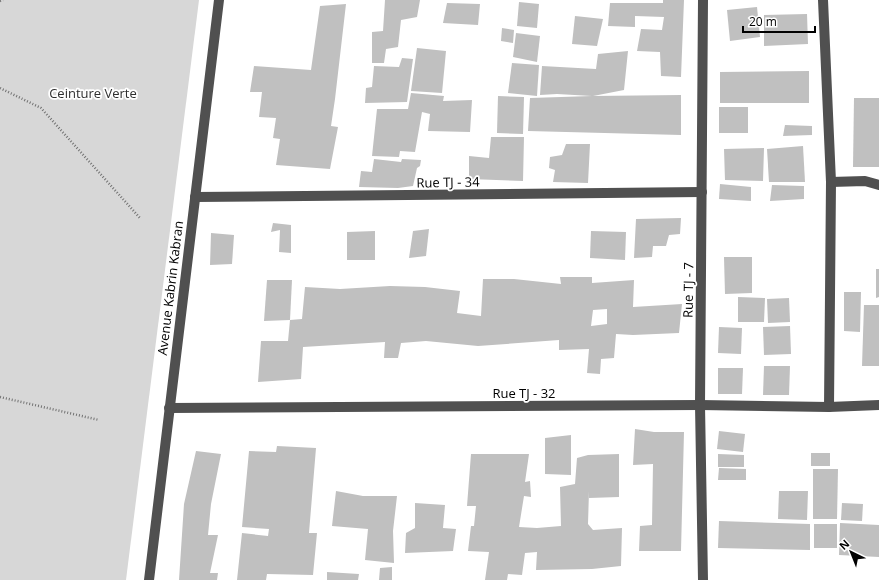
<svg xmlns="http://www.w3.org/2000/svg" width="879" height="580" viewBox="0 0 879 580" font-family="'Open Sans',sans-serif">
<rect width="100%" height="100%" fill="#fff"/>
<polygon fill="#d7d7d7" points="0,0 199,0 126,580 0,580"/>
<g fill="#c0c0c0" fill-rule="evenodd">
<polygon points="385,0 420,0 417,17 401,20 398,47 386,49 384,63 372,63 372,32 383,31"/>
<polygon points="663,0 684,0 681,77 661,76 660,52 637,51 641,29 662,30 664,17 635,16 635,27 608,26 610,3 663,3"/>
<polygon points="519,2 539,4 537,28 517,26"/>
<polygon points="447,3 480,4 478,25 443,23"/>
<polygon points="346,4 335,99 331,126 338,127 330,169 276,165 280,139 273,138 276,118 259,117 262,92 250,92 254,66 311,70 320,6"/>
<polygon points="757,7 760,37 730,41 727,10"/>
<polygon points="807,14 808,44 764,46 764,15"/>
<polygon points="575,16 603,19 597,46 572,44"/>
<polygon points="502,28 514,30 513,43 501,41"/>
<polygon points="516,33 540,36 537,62 513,57"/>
<polygon points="417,48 446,51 442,93 411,91"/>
<polygon points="628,51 624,90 593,96 681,95 681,135 528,131 530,98 592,96 557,94 540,95 542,66 596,69 598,54"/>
<polygon points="402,58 413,59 407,102 365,103 366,88 372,87 374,66 399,67"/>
<polygon points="512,63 539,65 537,96 508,93"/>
<polygon points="809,71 809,103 720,103 720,72"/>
<polygon points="411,93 444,96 443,101 472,100 470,132 428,131 430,114 422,112 415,152 400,151 399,157 372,156 377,109 408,109"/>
<polygon points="498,96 524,97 523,134 497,133"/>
<polygon points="854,98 879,98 879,167 853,167"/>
<rect x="719" y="107" width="29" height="26"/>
<polygon points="785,125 812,126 812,135 783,136"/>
<polygon points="491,137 524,137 523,181 469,179 469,156 489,158"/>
<polygon points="566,144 590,144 588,183 553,182 555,170 549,168 550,157 562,155"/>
<polygon points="803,146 805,182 769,182 767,149"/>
<polygon points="764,148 763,181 725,180 724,149"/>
<polygon points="374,159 401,162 402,159 421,160 420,166 417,168 413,186 398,188 359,187 361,171 372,172"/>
<polygon points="720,184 751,187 751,201 719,199"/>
<polygon points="772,185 804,186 804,199 770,201"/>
<polygon points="681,218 680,234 669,235 666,246 653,246 652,257 634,258 636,219"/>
<polygon points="273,223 291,225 291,253 279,252 280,230 271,232"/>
<polygon points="429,229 426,256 409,258 413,231"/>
<polygon points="375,231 375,260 347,260 347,232"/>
<polygon points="591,231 626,232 625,260 590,258"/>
<polygon points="211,233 234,235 232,264 210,265"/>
<polygon points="724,257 752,257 752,293 725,294"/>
<polygon points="876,269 879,269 879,297 876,298"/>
<path d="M560,277H592V283L634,280L633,307L682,304L679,333L633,335L616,334L614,358L601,359L600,374L587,373L589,349L559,350V340L478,346L426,341L401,343L398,358H384L385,342L303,347L301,379L258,382L261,341H288L290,320L302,319L305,287L340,289L390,286L425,287L460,291L457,313L481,316L483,279H514L561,284ZM607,309V324L591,326L593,310Z"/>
<polygon points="267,280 292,280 290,320 264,321"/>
<polygon points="844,292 861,292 860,332 844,331"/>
<polygon points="738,297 765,298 764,322 738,322"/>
<polygon points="789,298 790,322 768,323 767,299"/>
<polygon points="864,305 879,305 879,366 862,366"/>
<polygon points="790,326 791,354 764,355 763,327"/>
<polygon points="719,327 742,328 741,354 718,353"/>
<polygon points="764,366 790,366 789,395 763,395"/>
<polygon points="718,368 743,368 742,394 718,394"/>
<polygon points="635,429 654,432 684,432 681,551 639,551 640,526 652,525 653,464 633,465"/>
<polygon points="719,431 745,434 743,452 717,449"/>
<polygon points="571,435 571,475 545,474 545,438"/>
<polygon points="277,446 316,448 309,533 317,533 313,575 267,574 266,580 237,580 242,533 268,536 269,529 242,527 249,451 276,452"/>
<polygon points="196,451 221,454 211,504 208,535 218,535 210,573 218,573 217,580 179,580 184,504"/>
<rect x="811" y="453" width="19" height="13"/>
<polygon points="471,454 529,454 525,482 530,481 531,497 524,496 519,527 537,528 561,526 560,487 575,484 577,458 588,455 619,454 619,497 589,498 589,491 588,524 593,530 622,528 621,566 592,569 536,570 537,552 525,553 522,575 508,574 507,580 485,580 489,552 468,551 471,526 474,526 476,506 467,506"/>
<polygon points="718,454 744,455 744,467 718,467"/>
<polygon points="719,468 746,469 746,480 718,480"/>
<polygon points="813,469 838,469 837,519 813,519"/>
<polygon points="336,491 363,496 397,496 393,531 394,563 365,560 368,529 332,526"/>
<polygon points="779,491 808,491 807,520 778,519"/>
<polygon points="415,503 445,505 443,528 456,529 453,551 405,553 406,533 415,528"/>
<polygon points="842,503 863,504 862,521 841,520"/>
<polygon points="719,521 810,524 810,550 718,548"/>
<polygon points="840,523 879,525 879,557 839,555"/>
<rect x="814" y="524" width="23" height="24"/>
<polygon points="392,567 392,580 379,580 380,568"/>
<polygon points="327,572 359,574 358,580 327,580"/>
</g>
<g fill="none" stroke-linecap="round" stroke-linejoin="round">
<g stroke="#727272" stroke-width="2.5" stroke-dasharray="1 2" stroke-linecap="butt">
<polyline points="0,1 3,0"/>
<polyline points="0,88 41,108 140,218"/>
<polyline points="0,397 99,420"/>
</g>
<g stroke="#505050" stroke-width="10">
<polyline points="703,0 700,405 703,580"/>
<polyline points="823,0 831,182 829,407"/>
<polyline points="831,182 865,181 879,185"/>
<polyline points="195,197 702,192"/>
<polyline points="169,408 700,405 829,407 879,405"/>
<polyline points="149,580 219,0"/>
</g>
</g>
<g text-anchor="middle" stroke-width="3.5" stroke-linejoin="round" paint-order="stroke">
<g font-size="13" fill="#2e2e2e" stroke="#fff">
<text x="93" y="98">Ceinture Verte</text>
</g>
<g font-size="13" fill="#000" stroke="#fff">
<text transform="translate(448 182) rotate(-1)" y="5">Rue TJ - 34</text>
<text transform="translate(170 288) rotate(-83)" y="5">Avenue Kabrin Kabran</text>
<text transform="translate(688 290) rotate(-89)" y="5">Rue TJ - 7</text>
<text x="524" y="398">Rue TJ - 32</text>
</g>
</g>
<g transform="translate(851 552) rotate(317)" stroke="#ffffff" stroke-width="3" paint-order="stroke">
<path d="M0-3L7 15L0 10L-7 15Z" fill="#000000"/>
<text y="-6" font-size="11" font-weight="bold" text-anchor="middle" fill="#000000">N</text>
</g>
<path d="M743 26v6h72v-6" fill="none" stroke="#000000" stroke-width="2"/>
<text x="749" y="26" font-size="12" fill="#000000" stroke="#ffffff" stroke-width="3" paint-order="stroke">20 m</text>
</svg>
